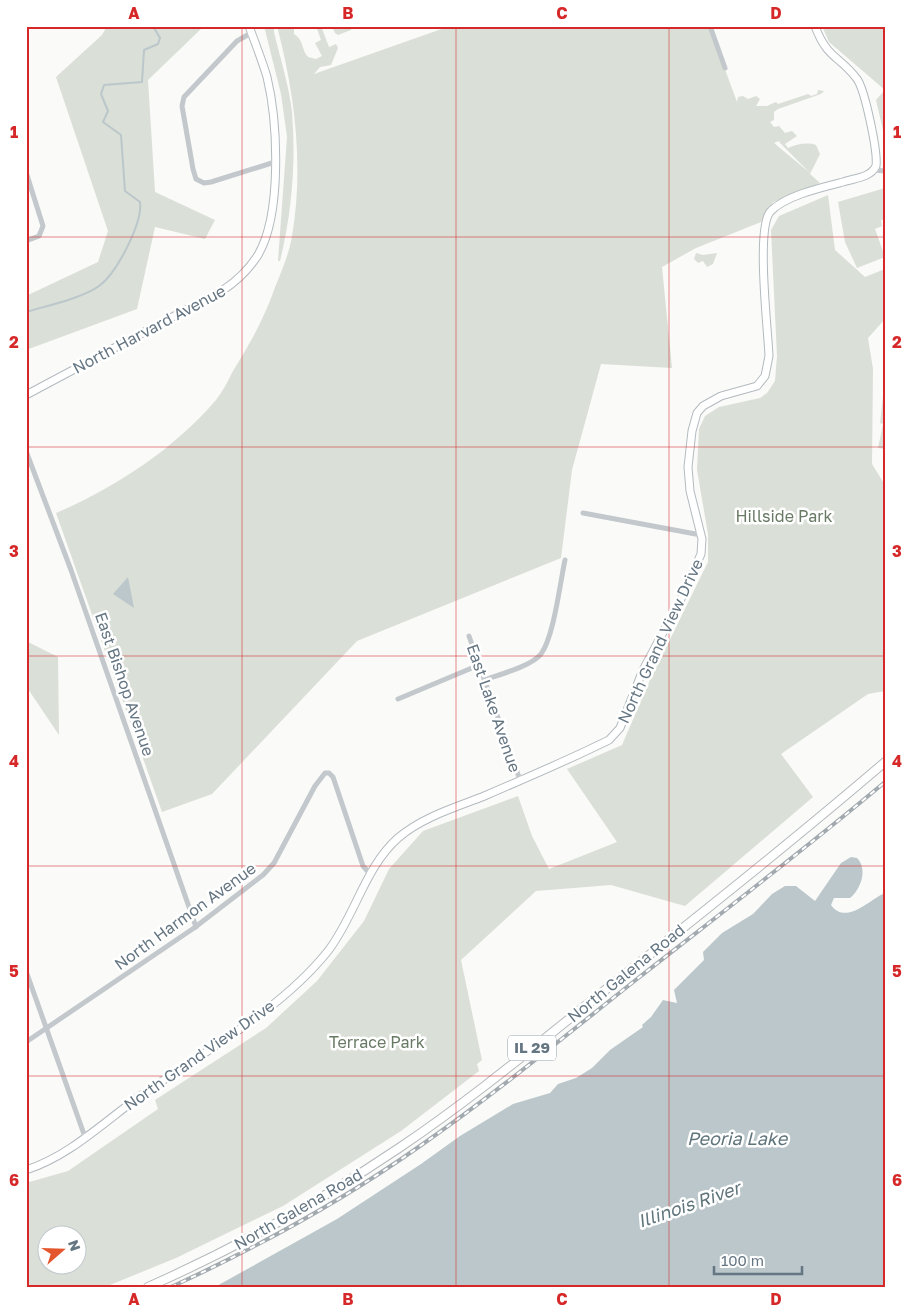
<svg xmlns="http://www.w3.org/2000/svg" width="911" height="1313" viewBox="0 0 911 1313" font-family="'Golos Text',sans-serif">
<rect width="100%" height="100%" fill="#fafaf8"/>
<g fill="#dadfd7" fill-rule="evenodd">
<polygon points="107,26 204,26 148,80 155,192 215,220 205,239 155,227 137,309 26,350 26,296 98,262 108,231 56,77 102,35"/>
<path d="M264,26H274V32C280,58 289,85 292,112C296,162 292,212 280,261H278L287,137L281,94Z"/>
<path d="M277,26H294V34C304,40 301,49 308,57L316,59L322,56L315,43L321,40L316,26H321L329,47L336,44L338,48L331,65L320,67L314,74L450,26H709L737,102L738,97L743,96L748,99L756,96L760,99L756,106H767L776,102L778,104L808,94L811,96L817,94L818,90L824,91L821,94L778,109L774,112V120L770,122L774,127L779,126L785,133L792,131L797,136L785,144L788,148C796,144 808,142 816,145L820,154L810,174L820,183L773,202L761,222L696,248L662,267L672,368L601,364L572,470L561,558L357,641L212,794L162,812L56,513C115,488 174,449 216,400C223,391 228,381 233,371C250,343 263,321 274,290C281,272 289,255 292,236C304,166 295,95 277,26ZM779,141L780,143L810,173L774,143Z"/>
<polygon points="332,26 352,26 351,30 338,35 335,33"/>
<polygon points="822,26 885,26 885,139 876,100 885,90 829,42"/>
<polygon points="885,188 885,219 881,220 882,226 875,229 885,257 857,268 845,242 838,202"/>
<path d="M828,195L835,250L865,277L885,269V319L868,338L873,369L872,464L885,485V691L868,694L781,754L813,797L685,906L611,885L536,891L461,960L482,1060L477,1064L479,1071L401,1131L283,1206L176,1258L105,1287H26V1183L68,1171L158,1109L155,1100L266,1028L317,981L364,921L389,869L423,831L518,796L532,836L549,869L617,842L567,769L622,745L650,680L708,562V534L697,470L699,429L705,416L719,407L760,398L767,393L775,381L777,356L771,230L779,216ZM48,1236H78V1266H48Z"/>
<polygon points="696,253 703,255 717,253 713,264 707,267 703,261 698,263 694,259"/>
<polygon points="883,397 885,397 885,449 878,448 883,424 880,423"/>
<polygon points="26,641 58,657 59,735 26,686"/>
</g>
<g fill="#bbc7cb">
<polygon points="128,577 134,608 113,594"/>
<path d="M851,857L857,858C868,869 861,889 850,898H834L831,905C846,926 870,899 885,893V1287H215L337,1219L421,1164L460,1136L513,1104L550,1093L558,1084L576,1078L592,1068L610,1050L643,1027L642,1025L651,1017L663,1000L677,1003L674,990L704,960L703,952L722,933L753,914L772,894L785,886H796L815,901L841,863Z"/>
</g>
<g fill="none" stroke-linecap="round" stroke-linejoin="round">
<path stroke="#bbc7cb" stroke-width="2" d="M26,312C46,306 83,298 99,286C116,274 143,223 140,202L125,191L121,135L103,122L108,111L101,94L104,85L142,82L144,50L158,44L160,38L153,26"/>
<g stroke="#b3babf" stroke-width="9">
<g id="secondary">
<path d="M26,395L223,290C237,281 249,269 258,255C282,214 278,123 267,77C262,60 255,43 249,26"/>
<path d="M26,1170C70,1156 106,1120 143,1094C205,1051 281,1010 328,951C355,916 365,867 398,838C421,818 453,808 482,797C517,782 552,767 586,751L609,740L620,728L643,670L683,595L701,554L702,539L690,491L688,467L692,431L697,413L703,406L721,396L757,386L765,376L769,356C768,330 756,230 770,212C784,196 823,187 843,182C855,178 870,178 876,166C878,152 865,90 857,79C840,56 827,59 815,26"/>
</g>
</g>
<g stroke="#b5babe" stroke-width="10">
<path id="primary" d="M148,1287C236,1248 319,1202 399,1148C472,1099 540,1042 609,987C702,913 795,839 885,762"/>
</g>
<g stroke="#c3c8cc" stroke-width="5">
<polyline points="710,26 725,68"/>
<polyline points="251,33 237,41 184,97 182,106 193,169 196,179 204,183 211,182 275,162"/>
<polyline points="874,170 885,171"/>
<polyline points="26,172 43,226 39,236 26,241"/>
<polyline points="26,451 71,570 196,927"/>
<polyline points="583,513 701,535"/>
<polyline points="469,636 520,780"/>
<path d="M484,680C498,675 532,666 541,654C554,636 560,583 565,560"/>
<polyline points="398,699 479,665"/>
<polyline points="26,971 85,1137"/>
<polyline points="26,1042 194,928 263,875 274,863 315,786 325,773 329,773 333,777 363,866 371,875"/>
</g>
<use href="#secondary" stroke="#fff" stroke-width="7"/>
<use href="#primary" stroke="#fff" stroke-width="8"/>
<g stroke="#a2aab0" stroke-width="4">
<path id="rail" d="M171,1287C258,1247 342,1201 420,1146C495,1094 565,1036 637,979C720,914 804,850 885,782"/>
</g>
<use href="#rail" stroke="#fff" stroke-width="2" stroke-dasharray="5.5" stroke-linecap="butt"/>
</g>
<path fill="none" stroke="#d62828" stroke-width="1" stroke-opacity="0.55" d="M242,26V1287M456,26V1287M669,26V1287M26,237H885M26,447H885M26,656H885M26,866H885M26,1076H885"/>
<g text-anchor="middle" stroke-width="5" stroke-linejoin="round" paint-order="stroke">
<rect fill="#fff" stroke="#939fa8" stroke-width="1" x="508" y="1035.5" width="48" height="25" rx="4"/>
<g font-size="15" font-weight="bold" fill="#657683">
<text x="532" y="1053">IL 29</text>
</g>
<g font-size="16" fill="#657683" stroke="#fff">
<text transform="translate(149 329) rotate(-28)" y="6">North Harvard Avenue</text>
<text transform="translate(660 641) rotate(-65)" y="6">North Grand View Drive</text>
<text transform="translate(125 684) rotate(71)" y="6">East Bishop Avenue</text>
<text transform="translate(494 708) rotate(71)" y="6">East Lake Avenue</text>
<text transform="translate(185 916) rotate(-36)" y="6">North Harmon Avenue</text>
<text transform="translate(626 973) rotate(-39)" y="6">North Galena Road</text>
<text transform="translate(199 1055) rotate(-35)" y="6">North Grand View Drive</text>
<text transform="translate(298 1209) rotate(-30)" y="6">North Galena Road</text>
</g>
<g font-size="16" fill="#687a64" stroke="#fff">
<text x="784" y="522">Hillside Park</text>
<text x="377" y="1048">Terrace Park</text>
</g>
<g font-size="18" font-style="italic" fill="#60757c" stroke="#fff">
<text x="737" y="1145">Peoria Lake</text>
<text transform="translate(689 1205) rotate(-19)" y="6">Illinois River</text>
</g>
</g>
<rect width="911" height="1313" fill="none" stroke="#ffffff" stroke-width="55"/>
<g transform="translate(62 1250) rotate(70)"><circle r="24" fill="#ffffff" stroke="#c1c8cd"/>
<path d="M0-4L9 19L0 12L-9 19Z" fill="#e4572e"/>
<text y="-8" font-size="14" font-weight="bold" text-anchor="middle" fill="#657683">N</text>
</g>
<path d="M714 1266v8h88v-8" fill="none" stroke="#657683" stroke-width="2.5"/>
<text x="721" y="1266" font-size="15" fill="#657683" stroke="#ffffff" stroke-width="4" paint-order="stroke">100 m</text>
<rect x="28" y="28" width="856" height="1258" fill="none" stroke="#d62828" stroke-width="2"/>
<g font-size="16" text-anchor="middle" font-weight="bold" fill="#d62828">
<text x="134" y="19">A</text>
<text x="348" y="19">B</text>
<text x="562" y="19">C</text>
<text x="776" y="19">D</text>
<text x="14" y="138">1</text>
<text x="897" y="138">1</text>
<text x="14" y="348">2</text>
<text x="897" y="348">2</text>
<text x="14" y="557">3</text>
<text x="897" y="557">3</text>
<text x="14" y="767">4</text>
<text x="897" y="767">4</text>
<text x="14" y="977">5</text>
<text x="897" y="977">5</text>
<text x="14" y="1186">6</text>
<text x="897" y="1186">6</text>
<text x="134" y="1305">A</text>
<text x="348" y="1305">B</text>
<text x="562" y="1305">C</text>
<text x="776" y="1305">D</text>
</g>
</svg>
